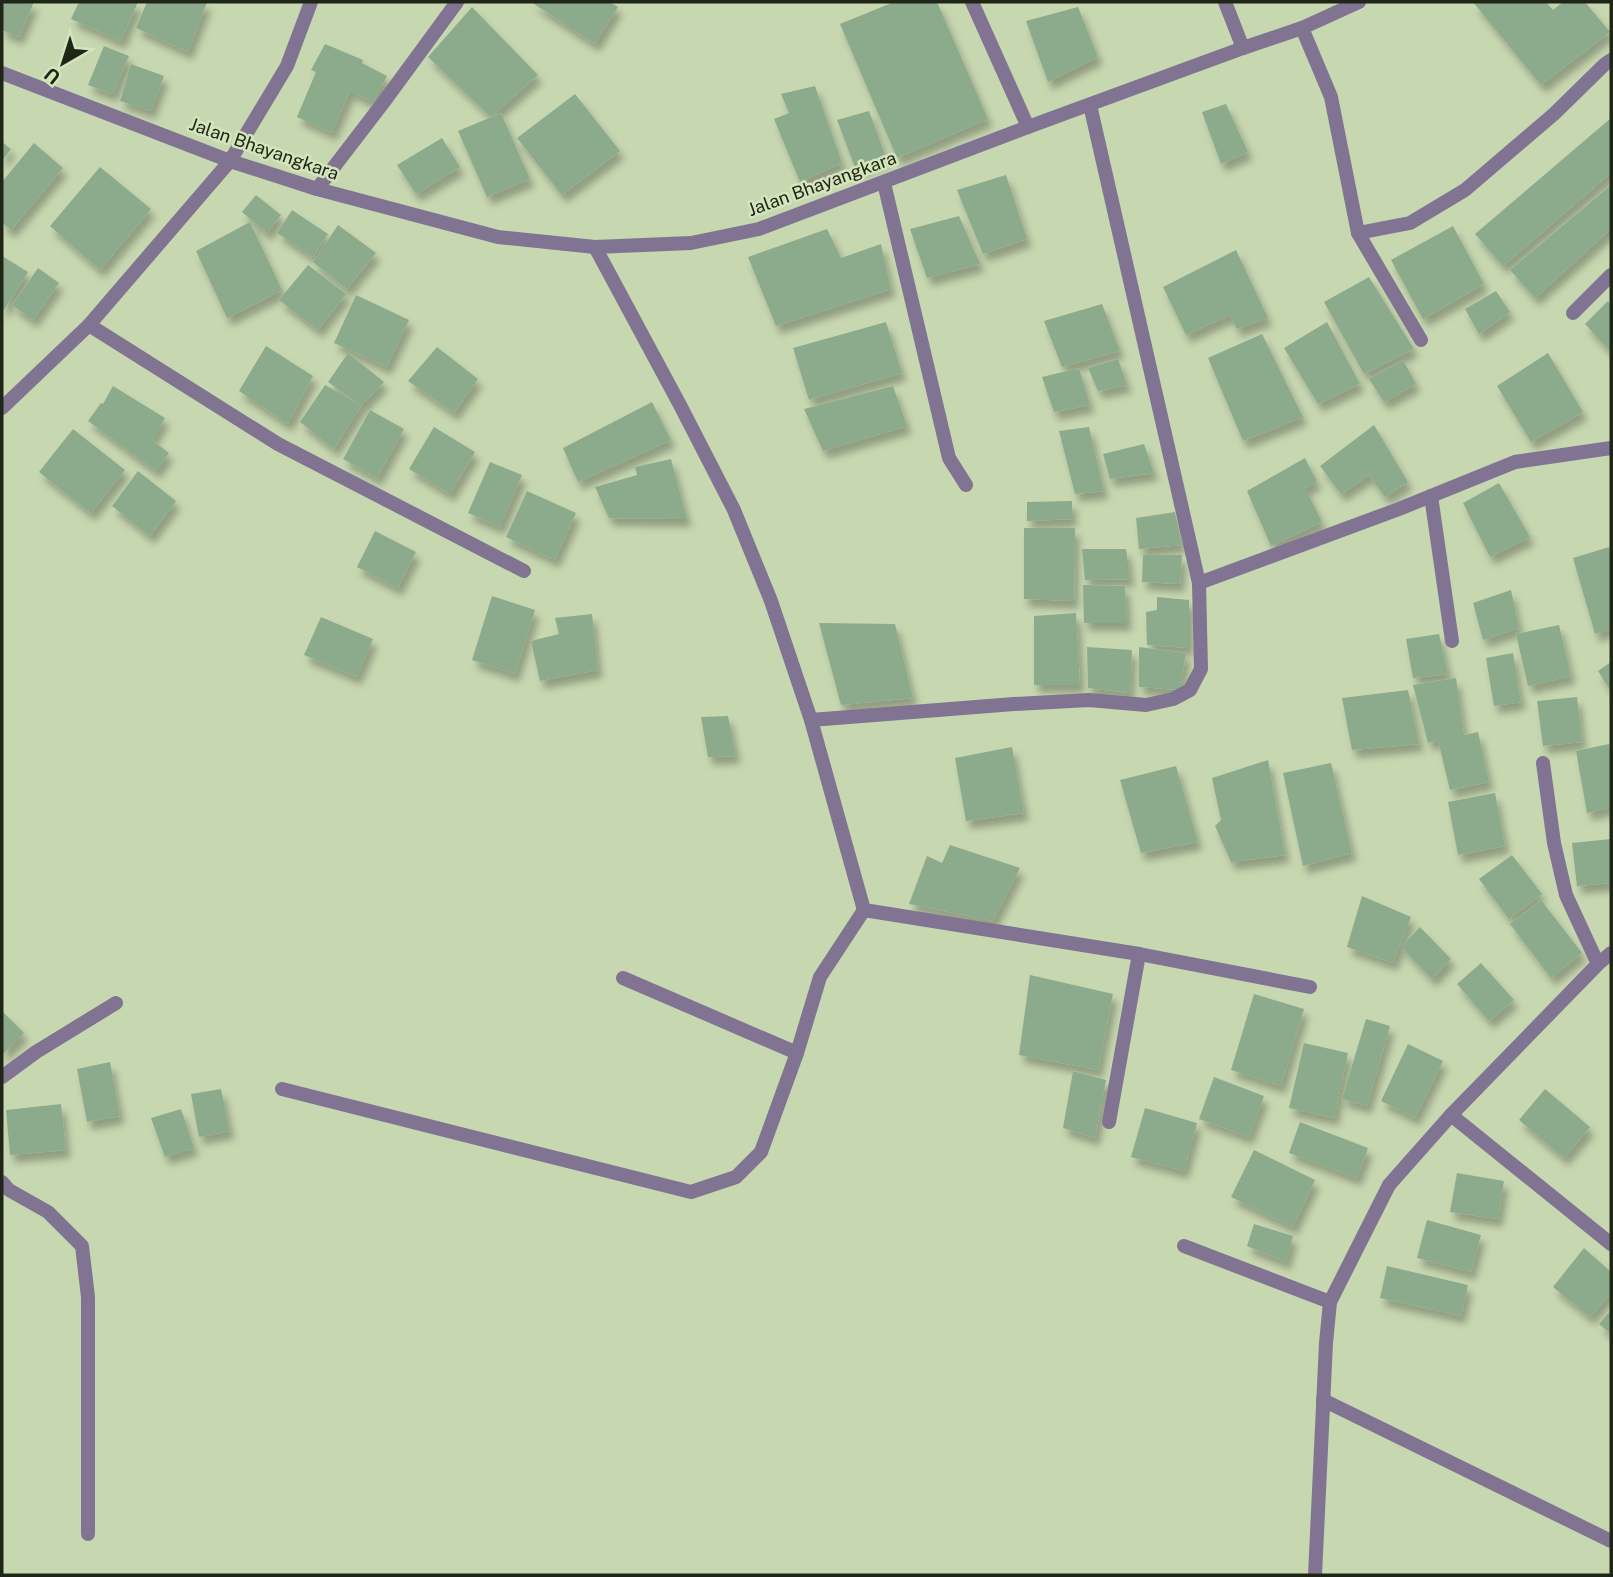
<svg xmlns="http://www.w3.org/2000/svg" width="1613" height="1577" viewBox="0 0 1613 1577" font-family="'Public Sans',sans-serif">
<defs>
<filter id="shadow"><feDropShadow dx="4.5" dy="8" stdDeviation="3.5" flood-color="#0004"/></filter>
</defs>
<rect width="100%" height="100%" fill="#c7d7b0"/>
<g fill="#8cab8c" filter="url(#shadow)">
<polygon points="2,2 34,2 19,37 2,30"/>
<polygon points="79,2 138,2 121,41 71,19"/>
<polygon points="147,2 207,2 188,52 136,28"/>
<polygon points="531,2 610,2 618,7 595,44"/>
<polygon points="894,2 937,2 988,119 897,158 840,24"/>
<polygon points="1473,2 1546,2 1553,10 1563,2 1585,2 1610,32 1541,85"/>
<polygon points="472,7 538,75 491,117 428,57"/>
<polygon points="1078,7 1098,57 1048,82 1026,21"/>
<polygon points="325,44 363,60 362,63 387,76 373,102 350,91 332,133 297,117 316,72 311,70"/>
<polygon points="104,46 129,56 113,94 88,85"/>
<polygon points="131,64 164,76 151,111 120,101"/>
<polygon points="815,86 842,163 800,182 774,119 789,113 781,94"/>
<polygon points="575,94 620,151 562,195 517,138"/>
<polygon points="1226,104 1248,152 1221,164 1202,112"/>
<polygon points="869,111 886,158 856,170 837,120"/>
<polygon points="501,113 530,179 487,197 458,131"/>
<polygon points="1611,118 1611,173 1503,266 1475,234"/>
<polygon points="442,138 460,167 416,194 397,165"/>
<polygon points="2,142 11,149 2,161"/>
<polygon points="34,143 63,168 11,230 2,223 2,182"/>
<polygon points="100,167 151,209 100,270 50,226"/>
<polygon points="1006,175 1027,239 983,254 957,190"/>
<polygon points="1611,185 1611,229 1535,298 1510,270"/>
<polygon points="256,195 281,215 267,233 242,212"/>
<polygon points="292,210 328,234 313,257 277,233"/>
<polygon points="959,216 980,264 927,278 910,229"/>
<polygon points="250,222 282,290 227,318 196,251"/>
<polygon points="338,225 376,253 347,289 313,262"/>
<polygon points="1453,226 1484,284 1423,319 1391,260"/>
<polygon points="827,229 841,258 881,244 891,289 776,326 748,257"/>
<polygon points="1236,250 1268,318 1237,329 1230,315 1186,335 1163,287"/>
<polygon points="2,256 28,272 4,310 2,308"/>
<polygon points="308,265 346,294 318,330 279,300"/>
<polygon points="38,268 59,283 33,320 12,305"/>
<polygon points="1369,277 1414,349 1364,374 1324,302"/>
<polygon points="1496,291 1510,312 1479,334 1465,309"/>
<polygon points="356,295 409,320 387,367 334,343"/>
<polygon points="1608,301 1611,305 1611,352 1585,324"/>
<polygon points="1102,304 1120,351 1062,367 1044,321"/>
<polygon points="886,322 902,373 809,400 793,348"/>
<polygon points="1327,322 1360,384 1318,404 1284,348"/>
<polygon points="1262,334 1303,417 1243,441 1208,358"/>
<polygon points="266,346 313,376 288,424 239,391"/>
<polygon points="437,347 478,379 454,413 408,381"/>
<polygon points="348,353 384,382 361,406 334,449 300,422 325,385 359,404 328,382"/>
<polygon points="1548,353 1583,412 1531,442 1497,386"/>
<polygon points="1118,359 1127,385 1098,391 1088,368"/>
<polygon points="1403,360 1416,384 1384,402 1369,379"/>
<polygon points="1079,368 1090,405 1054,412 1042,377"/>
<polygon points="113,386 165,418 152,440 169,453 156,471 88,421 101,403 103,404"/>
<polygon points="893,386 907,426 823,451 804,409"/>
<polygon points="652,402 671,440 578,482 563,448"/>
<polygon points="370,410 404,429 377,478 343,459"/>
<polygon points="1374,425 1408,482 1385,497 1369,475 1341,494 1320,466"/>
<polygon points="434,427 475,452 450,494 409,469"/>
<polygon points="1089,427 1104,491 1075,494 1059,431"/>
<polygon points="73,429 125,470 91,513 39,472"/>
<polygon points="1144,444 1154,473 1110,479 1103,454"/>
<polygon points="1305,458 1317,482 1305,488 1322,522 1271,546 1247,491"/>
<polygon points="671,459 687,519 609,518 595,487 637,475 635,467"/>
<polygon points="490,462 522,475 500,527 468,513"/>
<polygon points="138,471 176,501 150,536 112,506"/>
<polygon points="1499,483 1530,537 1490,557 1463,503"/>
<polygon points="527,491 576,513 555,560 506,537"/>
<polygon points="1072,501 1072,519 1027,521 1027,502"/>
<polygon points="1175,512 1182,545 1139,549 1136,518"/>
<polygon points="1024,528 1075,528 1074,601 1024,599"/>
<polygon points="375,531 416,552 398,588 357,567"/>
<polygon points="1609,547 1611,553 1611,629 1595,634 1573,558"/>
<polygon points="1082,549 1126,549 1130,579 1085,580"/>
<polygon points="1143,555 1182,555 1180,584 1142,582"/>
<polygon points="1083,585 1125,586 1127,623 1084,623"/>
<polygon points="1511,590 1519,628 1483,640 1473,603"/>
<polygon points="492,596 535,610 515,674 472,660"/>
<polygon points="1157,597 1189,600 1189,648 1147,645 1146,612 1157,610"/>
<polygon points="1076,613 1080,685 1034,685 1034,616"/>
<polygon points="592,614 598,670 540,681 531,641 559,634 555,618"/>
<polygon points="321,617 373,639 357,677 304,655"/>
<polygon points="819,623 895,624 913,698 841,705"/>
<polygon points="1559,625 1571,676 1528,686 1516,634"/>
<polygon points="1439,634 1448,674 1413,678 1406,639"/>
<polygon points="1087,647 1132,650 1130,693 1088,688"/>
<polygon points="1139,647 1186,653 1180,690 1139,687"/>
<polygon points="1513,653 1521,702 1494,706 1486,658"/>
<polygon points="1611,662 1611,691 1598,671"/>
<polygon points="1456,678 1464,735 1478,732 1489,782 1450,790 1438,740 1428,743 1413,685"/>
<polygon points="1408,690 1419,744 1352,750 1342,698"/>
<polygon points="1577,697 1582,742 1543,746 1537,701"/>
<polygon points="728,716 736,756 708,757 701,717"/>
<polygon points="1609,744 1611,754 1611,807 1587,813 1576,751"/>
<polygon points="1012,747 1024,813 966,821 955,758"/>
<polygon points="1268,760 1285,855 1231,862 1215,826 1221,820 1212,778"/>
<polygon points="1331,763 1352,853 1303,866 1283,773"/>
<polygon points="1176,766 1198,842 1141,853 1120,780"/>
<polygon points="1495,793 1505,846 1458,855 1448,802"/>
<polygon points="1611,839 1611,883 1577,886 1572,843"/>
<polygon points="950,845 1020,868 993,921 909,904 927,856 942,863"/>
<polygon points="1512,855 1542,894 1509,919 1479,879"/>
<polygon points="1362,896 1411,917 1393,963 1347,947"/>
<polygon points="1541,900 1582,953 1551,978 1510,924"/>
<polygon points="1420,927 1451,959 1432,979 1401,947"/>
<polygon points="1481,963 1514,1000 1489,1021 1457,984"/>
<polygon points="1030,975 1113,994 1098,1070 1019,1055"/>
<polygon points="1254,994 1304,1009 1281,1086 1231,1070"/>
<polygon points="2,1011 24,1033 2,1055"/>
<polygon points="1366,1019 1390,1026 1367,1106 1342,1099"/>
<polygon points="1304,1043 1348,1053 1334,1118 1289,1108"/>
<polygon points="1408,1044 1443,1061 1415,1118 1381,1101"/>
<polygon points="110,1062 120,1116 87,1122 77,1069"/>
<polygon points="1073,1071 1106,1080 1095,1138 1063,1128"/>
<polygon points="1214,1077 1264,1096 1249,1137 1199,1119"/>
<polygon points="221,1089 230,1131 199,1137 191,1094"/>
<polygon points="1545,1089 1590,1127 1564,1158 1519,1120"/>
<polygon points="61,1104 66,1150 10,1155 6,1110"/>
<polygon points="1145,1108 1197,1123 1184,1171 1131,1157"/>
<polygon points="181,1109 194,1148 165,1157 151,1118"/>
<polygon points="1300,1122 1368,1148 1357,1178 1289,1153"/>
<polygon points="1254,1150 1315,1180 1293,1227 1231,1197"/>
<polygon points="1457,1173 1504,1181 1498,1219 1450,1212"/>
<polygon points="1427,1220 1481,1235 1471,1272 1417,1258"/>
<polygon points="1254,1224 1293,1236 1286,1262 1247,1246"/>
<polygon points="1584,1248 1611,1272 1611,1293 1590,1317 1553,1287"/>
<polygon points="1387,1266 1468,1285 1461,1316 1380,1298"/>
<polygon points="1611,1310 1611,1334 1599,1324"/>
</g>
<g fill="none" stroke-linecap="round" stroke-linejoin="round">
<polyline stroke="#817392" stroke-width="14" points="2,1182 9,1190 48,1212 82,1246 88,1297 88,1534"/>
<g stroke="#817392" stroke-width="14">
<polyline points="972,2 1028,127"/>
<polyline points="1225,2 1243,48"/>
<polyline points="1302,28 1331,97 1358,233 1421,340"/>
<polyline points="884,183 949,458 966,485"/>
<polyline points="317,189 383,103 457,2"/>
<polyline points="1358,233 1410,223 1465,190 1554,114 1605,64 1611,60"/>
<polyline points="595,247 680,405 734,510 771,601 811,720 864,910 1139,954 1310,987"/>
<polyline points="1573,313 1611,275"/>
<polyline points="89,325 278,444 524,571"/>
<polyline points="2,408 89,325 230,161 287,66 311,2"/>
<polyline points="1431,496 1452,641"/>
<polyline points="1199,583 1399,509 1515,462 1611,448"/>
<polyline points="811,720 1014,704 1089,700 1146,705 1173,699 1190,690 1201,669 1199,583 1090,105"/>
<polyline points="1543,763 1554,843 1566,895 1598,964"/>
<polyline points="623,978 797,1053"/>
<polyline points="2,1077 36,1052 116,1003"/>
<polyline points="282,1089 691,1192 736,1177 761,1152 797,1053 820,977 864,910"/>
<polyline points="1451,1115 1611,1244"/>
<polyline points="1109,1122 1139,954"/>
<polyline points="1184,1246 1330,1302"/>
<polyline points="1323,1400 1611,1541"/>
<polyline points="1315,1575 1326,1343 1330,1302 1389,1185 1451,1115 1598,964 1611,953"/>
</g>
<polyline stroke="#817392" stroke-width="14" points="2,73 230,161 317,189 498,237 595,247 691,243 759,229 1028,127 1243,48 1302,28 1359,2"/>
</g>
<g text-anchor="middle" stroke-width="5" stroke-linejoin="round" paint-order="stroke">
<g font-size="18" fill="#202617" stroke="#d4e4bc">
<text transform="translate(264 149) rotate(19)" y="6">Jalan Bhayangkara</text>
<text transform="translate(822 184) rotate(-20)" y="6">Jalan Bhayangkara</text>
</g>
</g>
<rect width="1613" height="1577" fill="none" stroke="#202617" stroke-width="7"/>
<g transform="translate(63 63) rotate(219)" stroke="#d4e4bc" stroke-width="5" paint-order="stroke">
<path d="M0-5L12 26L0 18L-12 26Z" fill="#202617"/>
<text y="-10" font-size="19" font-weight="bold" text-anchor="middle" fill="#202617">U</text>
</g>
</svg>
